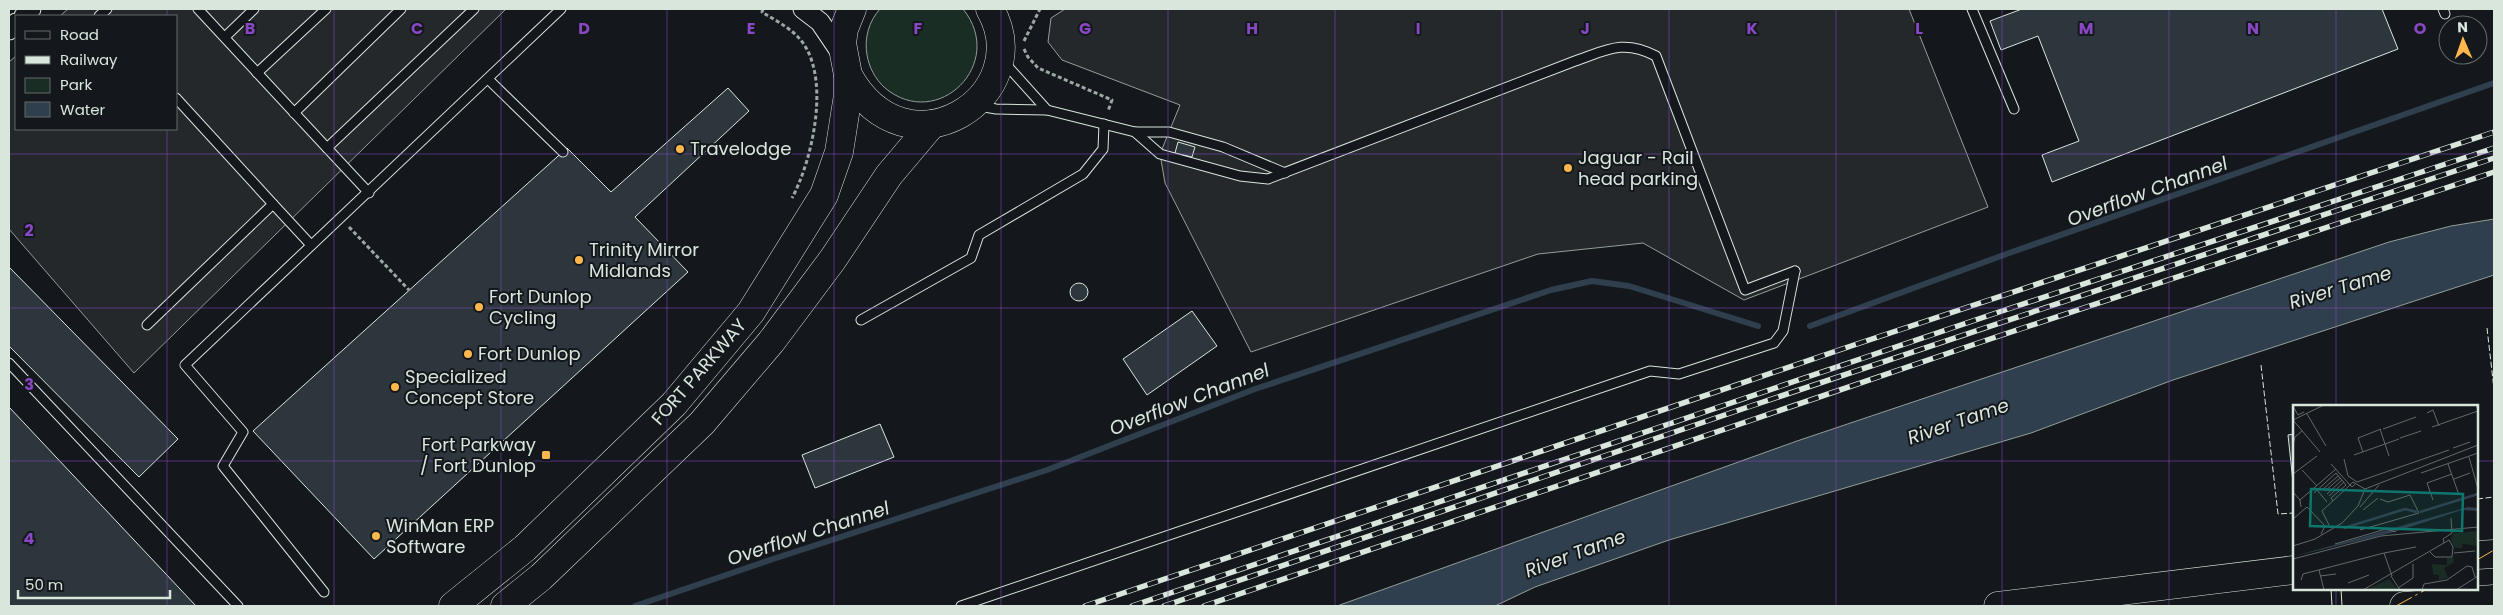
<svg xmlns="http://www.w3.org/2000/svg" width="2503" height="615" viewBox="0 0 2503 615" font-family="Poppins,sans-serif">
<rect width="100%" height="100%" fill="#14181c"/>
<path fill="#1a2d24" stroke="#939e99" d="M880,9H963C1007,63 938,132 885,88C875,79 869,67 867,55C864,38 869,21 880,9Z"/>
<g fill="#24282b" stroke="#939e99">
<polygon points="68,9 506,9 134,373 9,229 9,62 16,56 16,129 176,129 176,16 60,16"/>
<polygon points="1065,9 1909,9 1988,207 1744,300 1643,243 1538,254 1251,352 1165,183 1160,154 1180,105 1062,60 1048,42 1051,18"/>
</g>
<polygon fill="#2f3f4d" stroke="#939e99" points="2494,219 2494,275 2173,380 2031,433 1669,540 1535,587 1495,606 1337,606 1797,441 2389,242 2451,226"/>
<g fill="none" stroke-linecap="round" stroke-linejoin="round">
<g stroke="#2f3f4d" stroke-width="6">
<polyline points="1810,326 2012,252 2494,83"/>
<polyline points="635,606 770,560 1047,470 1255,389 1551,290 1592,281 1629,286 1758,326"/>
</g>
</g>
<g fill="#2c363c" stroke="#d8e6dc">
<polygon points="2022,9 2382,9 2398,49 2052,182 2042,155 2079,141 2038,36 2001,50 1990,21"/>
<polygon points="728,88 749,111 635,217 688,272 374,559 253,431 567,148 611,192"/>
<polygon points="1178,142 1195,147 1192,157 1175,153"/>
<polygon points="9,267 178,439 139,477 9,346"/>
<circle cx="1079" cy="292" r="9"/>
<polygon points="1192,311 1217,346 1147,395 1123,359"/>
<polygon points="9,407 196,606 9,606"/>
<polygon points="880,424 894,457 815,488 802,455"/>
<polygon points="2294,434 2294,481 2293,482 2288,435"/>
</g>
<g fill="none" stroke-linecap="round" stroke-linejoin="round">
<g stroke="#d8e6dc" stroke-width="11">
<g id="service">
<polyline points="198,9 327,148"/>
<polyline points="1972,9 2014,109"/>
<polyline points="2443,9 2445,14"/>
<polyline points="99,16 107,9"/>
<polyline points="225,37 254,9"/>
<polyline points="1003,61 1047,110"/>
<polyline points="257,73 326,9"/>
<polyline points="488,79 563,152"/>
<polyline points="176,98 273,204"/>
<polyline points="979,106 996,109 1047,110 1135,132 1169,132 1223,147 1285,173"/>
<polyline points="294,113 401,9"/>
<path d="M1135,132L1160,154L1240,176L1268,179L1575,61C1607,50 1623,39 1656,56L1745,290L1795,271"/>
<polyline points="369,193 327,148 474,9"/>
<polyline points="861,320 971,258 979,235 1083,174 1103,149 1104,124"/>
<polyline points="147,325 273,204 311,245"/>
<polyline points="9,363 238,606"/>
<polyline points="2336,589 2337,606"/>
<polyline points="324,592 223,466 243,432 185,365 561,9"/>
<polyline points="961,606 1650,371 1679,374 1774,343 1783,331 1795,271"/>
</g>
</g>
<g stroke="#d8e6dc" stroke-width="21">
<g id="minor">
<polyline points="803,9 820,22 843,56"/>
<polyline points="24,16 31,9"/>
<polyline points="9,30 16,23"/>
</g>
</g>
<g stroke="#d8e6dc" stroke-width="29">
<g id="primary">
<path d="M848,75C907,182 1039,95 990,9"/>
<polyline points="453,606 525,548 674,404 751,312 824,195 839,152 848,95 848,75 842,43 844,29 852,9"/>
<polyline points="505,606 541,577 702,423 771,342 833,259 889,175 932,124"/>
</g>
</g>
<g stroke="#d8e6dc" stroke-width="29">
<g id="motorway">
<polyline points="2477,555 2494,554"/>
<polyline points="1998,606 2294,570"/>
<polyline points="2404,606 2494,599"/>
</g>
</g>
<g stroke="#9da8a2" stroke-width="3" stroke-dasharray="4 2.5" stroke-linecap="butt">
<path d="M763,9L762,12C773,19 787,26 797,36C833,71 813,159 792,198"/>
<polyline points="1024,41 1040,9"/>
<polyline points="1024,49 1028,57 1038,68 1112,100 1108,111"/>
<polyline points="349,227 409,290"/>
</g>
<use href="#service" stroke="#14181c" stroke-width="9"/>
<use href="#minor" stroke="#14181c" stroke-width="19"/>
<use href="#primary" stroke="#14181c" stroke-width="28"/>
<use href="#motorway" stroke="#14181c" stroke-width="28"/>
<g stroke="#d8e6dc" stroke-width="5.5">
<g id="rail">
<polyline points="1085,606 1854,345 2494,132"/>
<polyline points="1132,606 2005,310 2494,148"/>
<polyline points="1164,606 1751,406 2494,158"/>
<polyline points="1204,606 1990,339 2494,172"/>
</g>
</g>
<use href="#rail" stroke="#14181c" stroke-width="4" stroke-dasharray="11" stroke-linecap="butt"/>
<g stroke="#d8e6dc" stroke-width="1" stroke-dasharray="6 2.5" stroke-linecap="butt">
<polyline points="2487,328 2494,389"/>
<polyline points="2261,365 2278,514 2294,513"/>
<polyline points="2477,499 2494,497"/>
</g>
<g stroke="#ffb74d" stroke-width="1" stroke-dasharray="18 4 2.5 4" stroke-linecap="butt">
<polyline points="2477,560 2494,550"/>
<polyline points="2396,606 2427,589"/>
</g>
</g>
<path fill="none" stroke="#8948c3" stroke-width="1" stroke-opacity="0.55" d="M167,9V16M334,9V606M501,9V606M667,9V606M834,9V606M1001,9V606M1168,9V606M1335,9V606M1502,9V606M1669,9V606M1836,9V606M2002,9V606M2169,9V606M2336,9V406M167,129V606M9,154H2494M9,308H2494M9,461H2294M2477,461H2494M2336,589V606"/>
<g fill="#ffb74d" stroke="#14181c" stroke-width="2">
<circle cx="680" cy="149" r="5"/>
<circle cx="1568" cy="168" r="5"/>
<circle cx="579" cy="260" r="5"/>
<circle cx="479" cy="307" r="5"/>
<circle cx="468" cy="354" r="5"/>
<circle cx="395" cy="387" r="5"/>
<rect x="541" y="450" width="10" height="10" rx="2.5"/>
<circle cx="376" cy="536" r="5"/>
</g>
<g text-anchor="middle" stroke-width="4" stroke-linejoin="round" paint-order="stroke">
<g font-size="18" fill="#d8e6dc" stroke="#14181c" text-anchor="start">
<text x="690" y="155">Travelodge</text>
<text x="1578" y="164">Jaguar - Rail<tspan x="1578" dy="21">head parking</tspan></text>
<text x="589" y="256">Trinity Mirror<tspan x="589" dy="21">Midlands</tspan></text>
<text x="489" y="303">Fort Dunlop<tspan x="489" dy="21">Cycling</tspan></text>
<text x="478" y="360">Fort Dunlop</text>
<text x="405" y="383">Specialized<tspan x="405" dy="21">Concept Store</tspan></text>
<text x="536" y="451" text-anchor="end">Fort Parkway<tspan x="536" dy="21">/ Fort Dunlop</tspan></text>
<text x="386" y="532">WinMan ERP<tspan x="386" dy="21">Software</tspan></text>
</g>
<g font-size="18" fill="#d8e6dc" stroke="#14181c">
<text transform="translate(699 372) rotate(-49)" y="6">FORT PARKWAY</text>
</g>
<g font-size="19" font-style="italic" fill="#d8e6dc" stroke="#14181c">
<text transform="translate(2147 191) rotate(-20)" y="7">Overflow Channel</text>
<text transform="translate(2340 287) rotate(-17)" y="7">River Tame</text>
<text transform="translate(1189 399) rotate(-21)" y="7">Overflow Channel</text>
<text transform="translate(1958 421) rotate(-19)" y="7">River Tame</text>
<text transform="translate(808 533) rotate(-18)" y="7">Overflow Channel</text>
<text transform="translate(1575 553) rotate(-20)" y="7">River Tame</text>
</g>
</g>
<g transform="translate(2293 405)">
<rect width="185" height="185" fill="#14181c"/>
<path d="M185,126V141L170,139L169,143H162L158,135L160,128ZM154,153H161L160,158L151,163L155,173L146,175V170L140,169L139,159L154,160ZM96,174L105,185H73Z" fill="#1a2d24"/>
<path d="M175,102L185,103V106L169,105L98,128L2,151Z" fill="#2f3f4d"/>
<path fill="none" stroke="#2f3f4d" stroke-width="2.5" d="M127,107L185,89M51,123L112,104L124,107"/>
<path fill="none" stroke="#626a69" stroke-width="1" d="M0,1L5,10L11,7M134,8L140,5L146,21M14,9L33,41M0,15L27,47M0,15L31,0M139,22L185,6L183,0M87,24L96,51M90,24L123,12M107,33L128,26M0,40L2,32L9,26M160,43L177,37M70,47L65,33L88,24M61,50L106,34M176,52L185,84M51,54L55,71L64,77L156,45M38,59L57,80M155,59L166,90M9,65L24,81M128,68L185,48M0,69L24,51M161,74L177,68M62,79L59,82L57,80L60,77L72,84M30,84L45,71M24,85L34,97M32,86L47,73M0,87L7,95L8,102M21,88L43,68L53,80L38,93L40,96M34,89L49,75M36,91L51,77M7,95L43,64M140,95L134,78L159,69M67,102L86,80M70,105L85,93M0,114L14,102L32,121L28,129M36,120L29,106L57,80M67,125L126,108L117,90L95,97L87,94M151,138L150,134L159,128L158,113M42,139L93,124L103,127M0,141L22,134L49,118L65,101L72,84L185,40M91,148L123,142M161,148L182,146M0,154L88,131L185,122M26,165L31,185M27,171L43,169M98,171L107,185M8,175L10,169L91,148L99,171M55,178L76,170M105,183L120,173V159M70,185L156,135L160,142L159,152H142L137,147M129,185L131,179L154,175L174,161L179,162L182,172M163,185L185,171"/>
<path fill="#0f766e" fill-opacity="0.15" stroke="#0f766e" stroke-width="2.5" d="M18,84L170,89L169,126L17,121Z"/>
<rect width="185" height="185" fill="none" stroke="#d8e6dc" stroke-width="2.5"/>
</g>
<g font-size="16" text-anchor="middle" font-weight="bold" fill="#8948c3" stroke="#14181c" stroke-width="4" stroke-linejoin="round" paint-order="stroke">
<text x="250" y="34">B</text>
<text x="417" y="34">C</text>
<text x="584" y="34">D</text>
<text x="751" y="34">E</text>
<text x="918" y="34">F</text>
<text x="1085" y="34">G</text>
<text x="1252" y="34">H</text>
<text x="1418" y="34">I</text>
<text x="1585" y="34">J</text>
<text x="1752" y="34">K</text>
<text x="1919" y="34">L</text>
<text x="2086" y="34">M</text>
<text x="2253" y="34">N</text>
<text x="2420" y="34">O</text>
<text x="29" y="236">2</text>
<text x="29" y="390">3</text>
<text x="29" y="544">4</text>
</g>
<rect width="2503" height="615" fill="none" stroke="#d8e6dc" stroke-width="20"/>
<rect x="15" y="15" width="162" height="115" fill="#14181c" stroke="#626a69"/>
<rect x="25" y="31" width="25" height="8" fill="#14181c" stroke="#626a69"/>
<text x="60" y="40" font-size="15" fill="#d8e6dc">Road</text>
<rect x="25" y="56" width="25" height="8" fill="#d8e6dc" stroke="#626a69"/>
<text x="60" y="65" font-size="15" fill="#d8e6dc">Railway</text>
<rect x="25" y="78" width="25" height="15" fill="#1a2d24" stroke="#626a69"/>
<text x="60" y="90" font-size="15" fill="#d8e6dc">Park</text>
<rect x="25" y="102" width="25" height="15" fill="#2f3f4d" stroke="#626a69"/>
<text x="60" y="115" font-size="15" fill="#d8e6dc">Water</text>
<g transform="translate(2463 40) rotate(358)"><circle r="24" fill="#14181c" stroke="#626a69"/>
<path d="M0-4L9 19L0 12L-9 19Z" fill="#ffb74d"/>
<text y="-8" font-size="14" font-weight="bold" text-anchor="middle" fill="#d8e6dc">N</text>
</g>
<path d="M18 590v8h152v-8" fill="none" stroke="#d8e6dc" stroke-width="2.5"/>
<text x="25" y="590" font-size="15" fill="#d8e6dc" stroke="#14181c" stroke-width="4" paint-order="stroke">50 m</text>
</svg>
